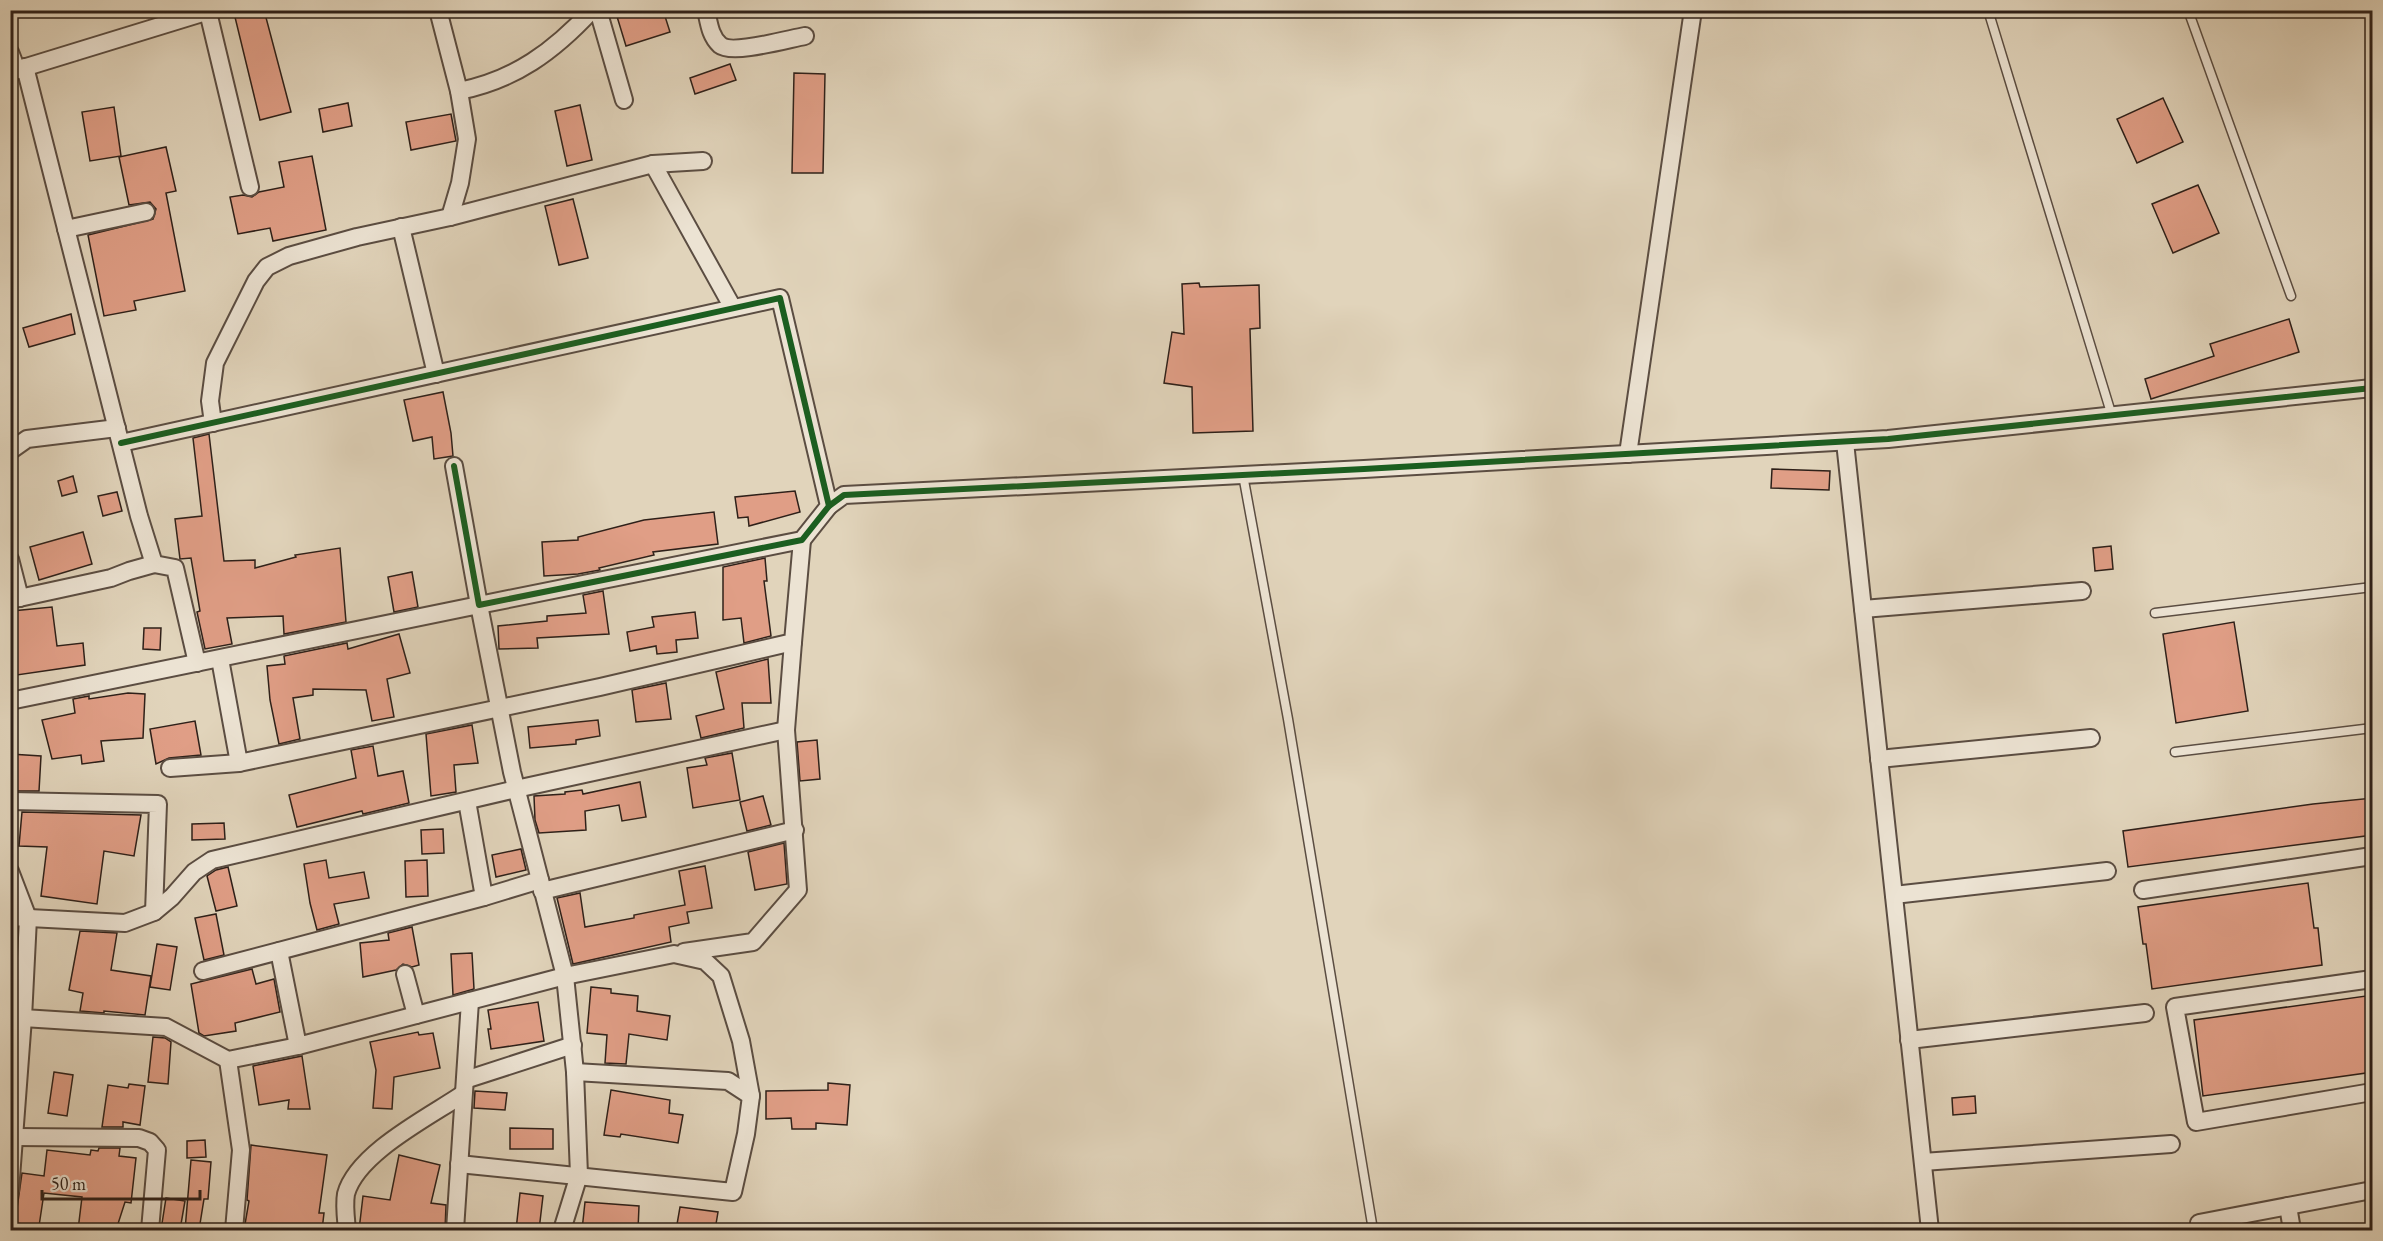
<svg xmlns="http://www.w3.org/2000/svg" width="2383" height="1241" viewBox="0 0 2383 1241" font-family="'EB Garamond',serif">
<rect width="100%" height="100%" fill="#e1d4bb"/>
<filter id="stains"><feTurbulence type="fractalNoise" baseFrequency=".00333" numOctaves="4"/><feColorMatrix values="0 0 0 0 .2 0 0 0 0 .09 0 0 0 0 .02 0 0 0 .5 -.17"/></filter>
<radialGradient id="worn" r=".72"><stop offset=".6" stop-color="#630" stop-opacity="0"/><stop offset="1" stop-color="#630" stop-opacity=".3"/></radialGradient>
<g fill="#e09e86" stroke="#2e2019" stroke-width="1.5">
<polygon points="245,10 264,10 291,112 260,120 234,13"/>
<polygon points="615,10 663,10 670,32 626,46"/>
<polygon points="730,64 736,80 695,94 690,78"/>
<polygon points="794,73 825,74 823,173 792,173"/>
<polygon points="2163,98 2183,142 2137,163 2117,119"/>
<polygon points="348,103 352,126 323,132 319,109"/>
<polygon points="580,105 592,160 567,166 555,111"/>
<polygon points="114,107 121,156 90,161 82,112"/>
<polygon points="451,114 456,141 411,150 406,122"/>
<polygon points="166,147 176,191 166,193 185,291 134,301 136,310 104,316 88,235 153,219 156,209 150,202 129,205 119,157"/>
<polygon points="312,156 326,230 273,241 270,228 238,234 230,197 243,195 252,197 259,192 284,187 279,162"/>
<polygon points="2198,185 2219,233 2173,253 2152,204"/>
<polygon points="573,199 588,258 559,265 545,206"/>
<polygon points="1199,283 1200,287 1259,285 1260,328 1250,329 1253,431 1193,433 1192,387 1164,383 1172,332 1184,334 1182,284"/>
<polygon points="71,314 75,334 29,347 23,328"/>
<polygon points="2289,319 2299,352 2151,399 2145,379 2214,356 2210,344"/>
<polygon points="443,392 451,433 453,456 434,459 432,437 413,441 404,400"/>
<polygon points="209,434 224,561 255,560 255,568 296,557 295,555 340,548 346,622 284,634 283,616 227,618 232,644 205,649 197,612 200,611 191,558 180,559 175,519 202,516 193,438"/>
<polygon points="1772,469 1830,471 1829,490 1771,488"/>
<polygon points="73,476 77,492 62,496 58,481"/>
<polygon points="795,491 800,512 749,526 748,517 738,518 735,497"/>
<polygon points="117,492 122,511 103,516 98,496"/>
<polygon points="714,512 718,544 653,552 654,555 599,568 600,570 578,574 544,576 542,542 578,540 578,537 644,520"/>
<polygon points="83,532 92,564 39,580 30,547"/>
<polygon points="2111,546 2113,569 2095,571 2093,548"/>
<polygon points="765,558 767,581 764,581 771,636 744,643 741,618 723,620 723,567"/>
<polygon points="412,572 418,607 394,612 388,577"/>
<polygon points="603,591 609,634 537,638 538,648 499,649 498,626 547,621 547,616 586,613 583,595"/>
<polygon points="52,607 57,646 83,643 85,665 10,676 10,652 16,651 12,611"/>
<polygon points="695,612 698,638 676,640 677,652 657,654 656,646 630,651 627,632 654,627 652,617"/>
<polygon points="2234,622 2248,711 2176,723 2163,634"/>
<polygon points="144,628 161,628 160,650 143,649"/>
<polygon points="399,634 410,673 387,679 394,717 372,721 366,690 313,689 313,695 293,698 300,739 279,744 270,700 267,666 285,664 284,656 347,643 348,649"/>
<polygon points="768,659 771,703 742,703 744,728 701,738 696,716 724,709 716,672"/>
<polygon points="666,683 671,719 636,722 632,690"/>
<polygon points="128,693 145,694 143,738 101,741 104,761 82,764 81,755 52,759 42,720 75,713 73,699 89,696 89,699"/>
<polygon points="598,720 600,736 576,740 576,744 530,748 528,727"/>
<polygon points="195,721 201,755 169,758 156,764 150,729"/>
<polygon points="472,725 478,763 454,765 456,792 431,796 426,734"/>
<polygon points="817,740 820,779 800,781 797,742"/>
<polygon points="373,746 378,776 403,771 409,803 363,814 362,811 297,827 289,795 356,778 351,750"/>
<polygon points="732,753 740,800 693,808 687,768 707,765 705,758"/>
<polygon points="10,754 41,756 39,791 10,791"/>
<polygon points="640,782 646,817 622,821 619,805 585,811 586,830 539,833 535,820 534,796 565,794 565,792 582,790 583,794"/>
<polygon points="763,796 771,825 747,831 740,802"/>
<polygon points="2373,798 2373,835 2128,867 2123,831 2313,804"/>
<polygon points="22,812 141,815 134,856 104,851 97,904 41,896 47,847 19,846"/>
<polygon points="224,823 225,839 192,840 192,824"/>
<polygon points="443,829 444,853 422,854 421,830"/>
<polygon points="784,843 787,884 755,890 748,852"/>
<polygon points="521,849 526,870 496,877 492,855"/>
<polygon points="326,860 329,878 364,872 369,898 334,904 339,924 317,930 310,903 304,864"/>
<polygon points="427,860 428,896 406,897 405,861"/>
<polygon points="705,866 712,908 687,912 689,923 669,927 671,942 573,964 557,898 580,893 585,927 634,918 634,915 685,905 679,871"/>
<polygon points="228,867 237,906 216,911 207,876 216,870"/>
<polygon points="2308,883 2314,928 2318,928 2322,965 2152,989 2146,944 2143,944 2138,907"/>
<polygon points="216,914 224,955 204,960 195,918"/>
<polygon points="412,927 419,965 412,967 403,964 396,970 363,977 360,943 389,940 388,933"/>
<polygon points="80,931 117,933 111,970 151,976 145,1015 104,1011 104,1013 80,1011 83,993 69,990"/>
<polygon points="157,944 177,947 170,990 150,987"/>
<polygon points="472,953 474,989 453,995 451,954"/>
<polygon points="252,969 256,984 274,979 280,1012 235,1023 236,1031 204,1036 199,1033 191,984"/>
<polygon points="591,987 611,989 611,993 638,996 637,1011 670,1016 667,1040 629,1034 626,1064 605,1063 607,1035 587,1033"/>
<polygon points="2373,995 2373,1072 2203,1096 2194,1020"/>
<polygon points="538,1002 544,1041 491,1049 488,1029 491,1029 488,1010"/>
<polygon points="418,1032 419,1035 433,1033 440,1068 394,1077 392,1109 373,1108 376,1070 370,1042"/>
<polygon points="153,1037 165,1038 171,1042 168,1084 148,1082"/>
<polygon points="302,1056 310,1109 288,1109 289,1100 259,1105 253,1066"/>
<polygon points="54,1072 73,1075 67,1116 48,1113"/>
<polygon points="828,1083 850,1085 847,1125 816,1123 816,1129 792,1129 791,1118 766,1119 766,1091 828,1090"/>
<polygon points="129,1084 145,1086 140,1125 123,1122 123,1127 102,1127 108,1085 128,1088"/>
<polygon points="611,1090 670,1100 669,1113 683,1115 678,1143 621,1134 620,1137 604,1135"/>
<polygon points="475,1091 507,1093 505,1110 474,1108"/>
<polygon points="1975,1096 1976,1113 1953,1115 1952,1098"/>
<polygon points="510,1128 553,1129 553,1149 510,1149"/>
<polygon points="205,1140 206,1157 187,1158 187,1141"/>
<polygon points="251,1145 327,1155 319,1213 324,1213 322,1230 244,1230 249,1201 247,1200"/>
<polygon points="99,1148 120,1148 119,1156 136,1158 131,1203 125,1202 116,1230 78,1230 82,1197 44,1193 39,1226 15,1223 22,1173 44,1176 47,1150 90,1155 91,1150 98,1151"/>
<polygon points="399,1155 440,1165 431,1203 446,1205 445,1230 359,1230 363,1196 390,1200"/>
<polygon points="191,1160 211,1162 208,1199 204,1199 199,1230 185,1230"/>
<polygon points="520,1193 543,1196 539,1230 516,1230"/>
<polygon points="166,1198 185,1201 180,1230 161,1230"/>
<polygon points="585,1202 639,1206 638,1230 582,1230"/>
<polygon points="680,1207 718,1212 715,1230 676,1230"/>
</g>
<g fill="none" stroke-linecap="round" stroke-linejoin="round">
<g stroke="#5b4d42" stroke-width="11">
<g id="service">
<polyline points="1988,10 2112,416"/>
<polyline points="2188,10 2291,296"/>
<polyline points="1243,475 1288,719 1373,1230"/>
<polyline points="2155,613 2372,587"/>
<polyline points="2175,752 2372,728"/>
</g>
</g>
<g stroke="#5b4d42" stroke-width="20">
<g id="minor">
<polyline points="438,10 459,91 467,139 460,183 450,217"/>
<polyline points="598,10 624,100"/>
<path d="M706,10C709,23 710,36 720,45C732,55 788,39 805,36"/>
<polyline points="208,12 250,187"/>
<polyline points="10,52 17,70"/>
<polyline points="25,67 139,516 154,564 175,568 197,663"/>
<polyline points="10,72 212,10"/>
<path d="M459,91C515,80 554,51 592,10"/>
<polyline points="653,164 733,308"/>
<polyline points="401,227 436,374"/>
<polyline points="66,229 146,212"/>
<polyline points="213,423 210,401 215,363 256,281 267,267 289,256 357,237 450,217 653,164 703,161"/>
<polyline points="1845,442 1930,1230"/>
<polyline points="121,443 780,298 829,506 802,540 479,605 454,466"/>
<polyline points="10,451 27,439 117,428"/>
<polyline points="1628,454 1693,10"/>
<polyline points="829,506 844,495 1364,469 1888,439 2372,388"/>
<polyline points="10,559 20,598"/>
<polyline points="10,600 111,578 129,571 154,564"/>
<polyline points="1863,609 2082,591"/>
<polyline points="220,659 239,763 600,687 793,642 802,540"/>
<polyline points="10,701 479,605 512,772 565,976 575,1072 579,1175 562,1230"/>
<polyline points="1879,759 2091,738"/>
<polyline points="170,768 239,763"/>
<polyline points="10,801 158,804 154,912"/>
<polyline points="467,801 484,897 540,880"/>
<polyline points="10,871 28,918 23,1018 166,1027 228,1060 298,1046"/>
<polyline points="2143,890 2372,856"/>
<polyline points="542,891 795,830"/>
<polyline points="1894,895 2107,871"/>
<polyline points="10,917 125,923 154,912 172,897 194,872 212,860 516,789 786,730"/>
<polyline points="279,951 298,1046 565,976 674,954 705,961 721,976 741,1041 751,1096"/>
<polyline points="684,952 753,942 798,890 786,730 793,642"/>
<polyline points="203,971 484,897"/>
<polyline points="405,974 416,1015"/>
<polyline points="2372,979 2175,1007 2196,1122 2372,1092"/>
<polyline points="1909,1040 2145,1013"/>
<polyline points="228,1060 241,1150 234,1230"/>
<polyline points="465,1080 573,1045"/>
<polyline points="15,1137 139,1138 150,1142 157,1150 150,1230"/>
<polyline points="1923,1162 2171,1144"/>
<polyline points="459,1164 733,1192 746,1134 751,1096 728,1081 575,1072"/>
<polyline points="10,1191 23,1018"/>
<polyline points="2288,1206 2292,1230"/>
<polyline points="2199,1223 2372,1190"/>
<path d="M347,1230C346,1219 344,1205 346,1194C357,1153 429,1117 463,1094"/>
<polyline points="455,1230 470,1001"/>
</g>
</g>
<use href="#service" stroke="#ece3d3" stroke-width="8"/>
<use href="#minor" stroke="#ece3d3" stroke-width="16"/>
<g stroke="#ece3d3" stroke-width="10">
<g id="cycleway">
<polyline points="121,443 780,298 829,506 802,540 479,605 454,466"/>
<polyline points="829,506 844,495 1364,469 1888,439 2372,388"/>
</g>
</g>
<use href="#cycleway" stroke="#1b5e20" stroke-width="6"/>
</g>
<rect width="2383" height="1241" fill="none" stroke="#e1d4bb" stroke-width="36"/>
<rect x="12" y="12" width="2359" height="1217" fill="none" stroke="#2e2019" stroke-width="3"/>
<rect x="18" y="18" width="2347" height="1205" fill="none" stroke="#2e2019" stroke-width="1.5"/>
<path d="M42 1190v9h158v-9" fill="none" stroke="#2e2019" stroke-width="3"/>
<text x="51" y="1190" font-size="18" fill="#2e2019" stroke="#ece3d3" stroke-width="4.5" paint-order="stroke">50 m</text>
<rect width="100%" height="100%" filter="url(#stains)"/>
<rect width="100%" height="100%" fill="url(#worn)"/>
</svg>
